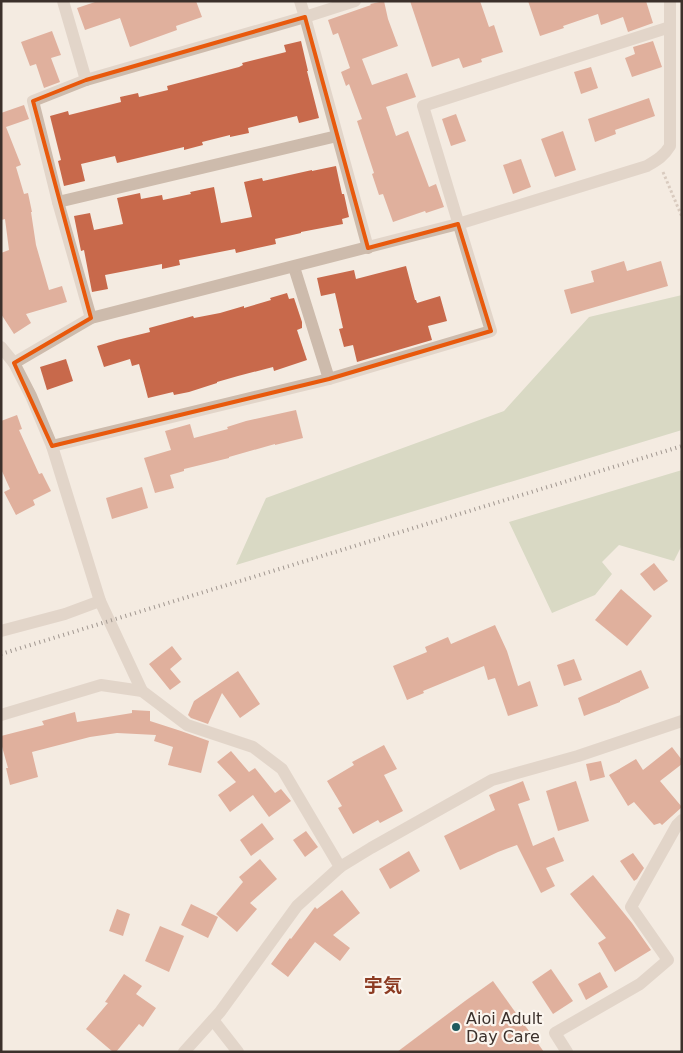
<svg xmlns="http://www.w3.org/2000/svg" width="683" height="1053" viewBox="0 0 683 1053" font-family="'DejaVu Sans','Noto Sans JP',sans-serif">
<rect width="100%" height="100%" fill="#f4ebe1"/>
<g fill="#b8c4a0">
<polygon points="682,295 682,430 236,565 266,498 504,411 589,317"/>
<polygon points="682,470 682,545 674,561 619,545 602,562 612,574 595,595 552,613 509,522"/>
</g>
<g fill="#c8694b">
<polygon points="98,1 196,1 202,17 176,26 177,30 130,47 120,18 85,30 77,8"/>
<polygon points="384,1 388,19 398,46 362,59 372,85 407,73 416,97 386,107 396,136 408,131 429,187 436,184 444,207 426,213 425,211 393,222 383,194 379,195 372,174 374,173 357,121 362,119 349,84 346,86 341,72 350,68 338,33 333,35 328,20 371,5 370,4"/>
<polygon points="410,1 480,1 489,27 494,25 503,52 481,59 482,62 463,68 459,58 432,67"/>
<polygon points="528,1 646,1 653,23 628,32 623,17 601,25 598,14 563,26 564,28 540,36"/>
<polygon points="52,31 61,55 51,58 60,82 44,88 36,64 30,66 21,42"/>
<polygon points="301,41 308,71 307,71 319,118 299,123 297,116 248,128 249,133 230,137 230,135 202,142 203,145 184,150 184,147 117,163 115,156 81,164 85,181 64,186 58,161 61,160 50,116 68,111 69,115 121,102 120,97 138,93 139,97 168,90 167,86 239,67 243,65 242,63 286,52 284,45"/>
<polygon points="653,41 662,67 632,77 625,58 635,54 633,47"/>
<polygon points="591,67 598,88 581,94 574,72"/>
<polygon points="649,98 655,116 615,130 616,134 595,142 588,119"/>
<polygon points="24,105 29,119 6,127 21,165 16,167 24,194 28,193 32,212 31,212 36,245 49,290 62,286 67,302 26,314 31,323 14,334 1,314 1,253 9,250 5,219 1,220 1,113"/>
<polygon points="456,114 466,141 451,146 442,119"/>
<polygon points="563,131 576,170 555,177 541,139"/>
<polygon points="521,159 531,187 513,194 503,165"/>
<polygon points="336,166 342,194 344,194 349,217 342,219 343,224 301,232 301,233 275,239 276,244 253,249 236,253 235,249 179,260 180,265 162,269 162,264 105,275 108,289 92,292 84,250 81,251 74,216 90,213 94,230 123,224 117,198 140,193 141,199 162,195 163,200 191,194 190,192 214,187 221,223 252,217 244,182 262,178 263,181 312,170 312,171"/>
<polygon points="624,261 627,271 661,261 668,286 571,314 564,290 594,282 591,271"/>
<polygon points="406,266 415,300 416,300 417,303 440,296 447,321 428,326 432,340 357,362 353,345 344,347 339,329 343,328 335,293 321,296 317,278 354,270 356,279"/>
<polygon points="287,293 289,299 294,298 302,322 302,328 297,330 307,360 274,371 273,367 238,376 217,382 217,383 189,392 174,395 173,392 148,398 139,364 132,366 130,359 104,367 97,346 117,340 150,332 149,328 193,316 194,318 220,313 244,306 244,308 271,300 270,298"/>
<polygon points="66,359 73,381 47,390 40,367"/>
<polygon points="296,410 303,438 275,445 275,444 229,457 229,458 184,469 184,471 170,475 174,488 155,493 144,458 171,450 165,431 190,424 194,438 228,429 227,427 246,421"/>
<polygon points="17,415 22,429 19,430 39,474 42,473 51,491 33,500 35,505 16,515 4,492 10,489 1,469 1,421"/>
<polygon points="142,487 148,508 112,519 106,498"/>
<polygon points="654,563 668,581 654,591 640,574"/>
<polygon points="621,589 652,616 627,646 595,620"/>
<polygon points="495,625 507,651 518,686 530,681 538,706 508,716 495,678 488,680 484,666 423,691 424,693 407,700 393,666 427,652 425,647 448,637 451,644"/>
<polygon points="172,646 182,659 170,669 181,682 170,690 149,664"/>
<polygon points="574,659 582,680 564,686 557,665"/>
<polygon points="641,670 649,688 620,701 620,702 584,716 578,698"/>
<polygon points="238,671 260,704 240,718 222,693 208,724 191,718 188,715 194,701"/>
<polygon points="132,710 150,711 150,721 181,731 209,741 201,773 168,765 173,747 154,741 156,735 117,733 90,737 32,752 38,777 10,785 6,768 8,768 1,743 1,736 44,725 42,721 75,712 77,722 132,713"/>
<polygon points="384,745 397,769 384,775 403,811 380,823 378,820 353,834 338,808 342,806 327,781 354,765 352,762"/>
<polygon points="672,747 682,760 682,764 660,781 682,807 662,825 660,823 654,825 634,802 628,806 609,775 636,759 643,770"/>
<polygon points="231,751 249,772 255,768 275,793 281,789 291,801 269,817 253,795 230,812 218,795 236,782 217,762"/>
<polygon points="601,761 605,777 590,781 586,764"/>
<polygon points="523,781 530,800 518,804 533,846 554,837 564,861 546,868 555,886 541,893 517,845 498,852 460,870 444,836 495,810 489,795"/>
<polygon points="576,781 589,821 558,831 546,791"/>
<polygon points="262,823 274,839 251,856 240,840"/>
<polygon points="306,831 318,847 305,857 293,840"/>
<polygon points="409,851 420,871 390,889 379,869"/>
<polygon points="633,853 644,868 637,879 634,881 620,861"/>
<polygon points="260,859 277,879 250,903 257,909 237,932 216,914 243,882 239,877"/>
<polygon points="593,875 632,923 651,950 615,972 598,943 606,938 570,894"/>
<polygon points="342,890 360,913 333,935 350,948 340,961 315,942 288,977 271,964 290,938 291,939 315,907 317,909"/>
<polygon points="191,904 218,917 208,938 181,925"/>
<polygon points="117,909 130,914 123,936 109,931"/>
<polygon points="160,926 184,936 169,972 145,961"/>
<polygon points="551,969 573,1001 553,1014 532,982"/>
<polygon points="600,972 608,987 586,1000 578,984"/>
<polygon points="124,974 142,986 136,994 156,1008 143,1027 139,1024 116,1052 113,1052 86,1029 108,1003 105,1002"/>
<polygon points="493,981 544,1052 397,1052 465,1001"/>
</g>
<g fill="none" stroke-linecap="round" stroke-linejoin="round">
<polyline stroke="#b9a596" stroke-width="3" stroke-dasharray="2.5 2.5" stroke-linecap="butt" points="663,172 682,217"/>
<g stroke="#cdbbac" stroke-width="12">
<polyline points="63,1 86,80 305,17 368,248"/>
<polyline points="300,1 305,17 355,1"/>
<polyline points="86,80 33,101 58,202 91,318"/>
<polyline points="58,202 337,136"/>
<polyline points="294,267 329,379"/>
<polyline points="1,347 14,363 31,396 52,446 100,601 142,691"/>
<path d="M14,363L91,318L458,224L647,166C657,160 664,156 670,146V1"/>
<polyline points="52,446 329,379 491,331 423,106 670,27"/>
<polyline points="1,631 65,614 100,601"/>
<polyline points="213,1020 238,1052"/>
<polyline points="567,1052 555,1033 640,984 668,960 631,907 677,825 682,820"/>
</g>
<g stroke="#cdbbac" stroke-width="12">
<polyline points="1,715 101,685 142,691 187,725 253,747 282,769 340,867"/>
<polyline points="184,1052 220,1012 297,906 340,867 371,848 492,780 578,756 682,721"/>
</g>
<polyline stroke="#3b302b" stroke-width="4" stroke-dasharray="1 4" stroke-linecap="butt" points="1,654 682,446"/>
</g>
<path d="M0 0H683V1053H0ZM305,17L368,248L458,224L491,331L329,379L52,446L14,363L91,318L33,101L86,80Z" fill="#f4ebe1" fill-opacity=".55" fill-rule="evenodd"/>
<path fill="none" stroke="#e8590c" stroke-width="4" stroke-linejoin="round" d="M305,17L368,248L458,224L491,331L329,379L52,446L14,363L91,318L33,101L86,80Z"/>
<circle fill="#1f5a5e" stroke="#fbf5ee" stroke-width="2" cx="456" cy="1027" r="5"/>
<g text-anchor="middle" stroke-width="4.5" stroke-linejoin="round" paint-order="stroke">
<g font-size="16" fill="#3b302b" stroke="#fbf5ee" text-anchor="start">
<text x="466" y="1024">Aioi Adult<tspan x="466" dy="18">Day Care</tspan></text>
</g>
<g font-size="19" font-weight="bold" fill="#8c3b22" stroke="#fbf5ee">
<text x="383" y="992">宇気</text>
</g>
</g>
<rect width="683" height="1053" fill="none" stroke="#3b302b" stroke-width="5"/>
</svg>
